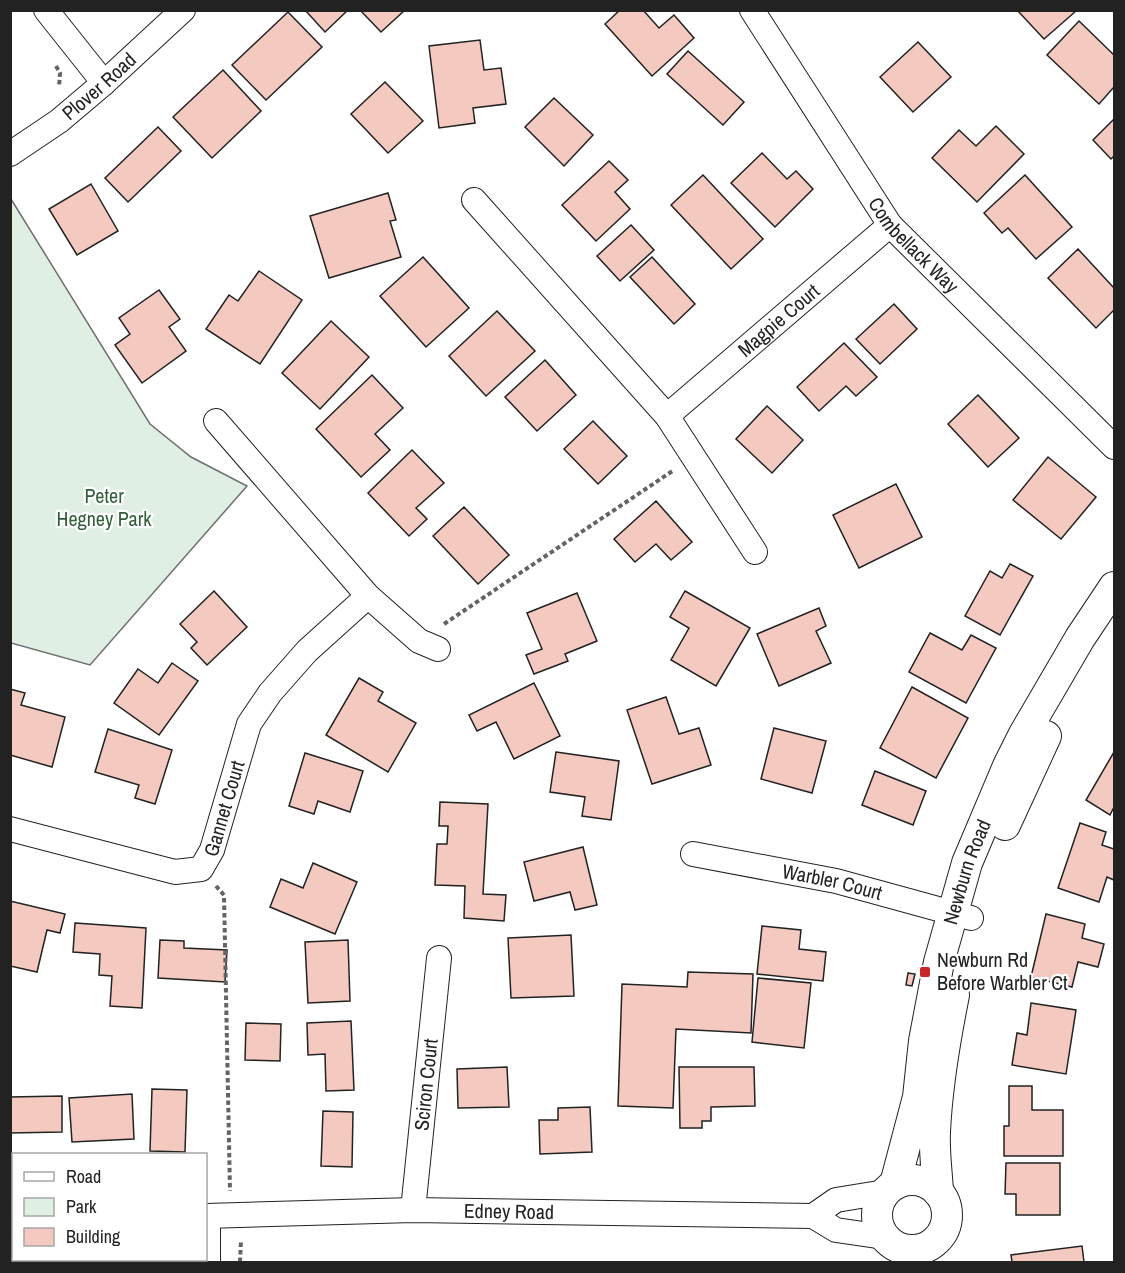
<svg xmlns="http://www.w3.org/2000/svg" width="1125" height="1273" viewBox="0 0 1125 1273" font-family="'Archivo Narrow',sans-serif">
<rect width="100%" height="100%" fill="#fff"/>
<polygon fill="#e0efe3" stroke="#6f6f6f" stroke-width="1.5" points="11,199 150,424 191,457 247,486 90,665 11,643"/>
<g fill="#f3c9c0" stroke="#222" stroke-width="1.5">
<polygon points="305,10 348,10 325,32"/>
<polygon points="360,10 405,10 381,32"/>
<polygon points="620,10 643,10 659,28 674,15 694,38 652,76 605,24"/>
<polygon points="1017,10 1076,10 1076,11 1044,39"/>
<polygon points="288,12 322,47 266,100 232,65"/>
<polygon points="1079,21 1114,55 1114,87 1099,104 1047,55"/>
<polygon points="480,40 484,70 501,68 506,104 473,108 475,123 439,128 429,46"/>
<polygon points="918,42 951,77 913,112 880,77"/>
<polygon points="688,51 744,102 723,125 667,74"/>
<polygon points="223,70 261,111 212,158 173,117"/>
<polygon points="385,82 423,121 388,153 351,114"/>
<polygon points="554,98 593,135 564,166 525,127"/>
<polygon points="1114,119 1114,156 1111,159 1093,140"/>
<polygon points="996,126 1024,154 977,202 932,158 959,130 976,146"/>
<polygon points="158,127 181,151 128,202 105,178"/>
<polygon points="762,153 787,179 796,171 813,189 775,227 731,183"/>
<polygon points="609,161 628,180 615,192 630,209 596,241 562,205"/>
<polygon points="703,175 763,239 731,269 671,205"/>
<polygon points="1025,175 1072,227 1036,259 1008,228 1002,233 984,213"/>
<polygon points="91,184 118,231 77,255 49,209"/>
<polygon points="388,193 396,220 390,221 401,257 329,278 310,216"/>
<polygon points="631,225 654,250 620,281 597,256"/>
<polygon points="1078,249 1114,288 1114,310 1096,328 1048,278"/>
<polygon points="423,257 469,308 426,347 380,296"/>
<polygon points="652,257 695,304 674,324 630,277"/>
<polygon points="259,271 302,300 260,364 206,329 229,295 238,301"/>
<polygon points="159,290 180,319 169,327 186,351 142,383 115,345 130,334 119,318"/>
<polygon points="894,304 917,329 880,364 856,339"/>
<polygon points="497,311 535,351 486,396 449,356"/>
<polygon points="331,321 369,357 320,409 282,373"/>
<polygon points="844,343 877,377 856,396 846,386 819,411 797,387"/>
<polygon points="545,360 576,395 537,431 505,397"/>
<polygon points="372,375 403,408 375,434 390,450 361,477 316,429"/>
<polygon points="978,395 1019,438 988,467 948,424"/>
<polygon points="767,406 803,440 772,473 736,439"/>
<polygon points="593,421 627,456 598,484 564,449"/>
<polygon points="412,450 444,483 416,508 427,519 409,536 368,493"/>
<polygon points="1048,457 1096,497 1061,539 1013,500"/>
<polygon points="896,484 922,537 859,568 833,515"/>
<polygon points="656,501 692,542 671,560 656,544 635,562 614,539"/>
<polygon points="464,507 509,555 478,584 433,536"/>
<polygon points="1010,564 1033,576 1000,635 965,616 990,571 1002,578"/>
<polygon points="214,591 247,627 207,665 191,648 197,642 180,624"/>
<polygon points="685,591 750,628 716,686 671,660 689,628 670,617"/>
<polygon points="577,593 597,641 565,654 568,661 534,674 526,655 542,649 527,613"/>
<polygon points="819,608 826,626 816,631 831,663 779,686 757,634"/>
<polygon points="930,633 962,650 971,635 996,648 966,703 909,672"/>
<polygon points="172,663 198,681 159,735 114,703 138,669 158,683"/>
<polygon points="359,678 383,692 378,701 416,723 388,772 326,735"/>
<polygon points="534,683 560,736 514,759 496,722 477,731 469,715"/>
<polygon points="912,687 968,718 936,778 880,748"/>
<polygon points="10,689 25,693 21,705 65,717 52,767 10,755"/>
<polygon points="666,697 679,734 699,728 711,765 652,784 627,710"/>
<polygon points="774,728 826,741 812,793 761,779"/>
<polygon points="108,729 172,750 155,804 135,798 139,785 95,772"/>
<polygon points="556,752 619,761 611,820 582,816 585,797 550,792"/>
<polygon points="1114,752 1114,807 1110,815 1086,800"/>
<polygon points="305,753 363,771 350,812 318,801 314,814 289,806"/>
<polygon points="875,771 926,791 913,825 862,805"/>
<polygon points="440,802 488,804 483,894 506,895 504,921 464,918 465,886 435,885 437,844 447,844 448,826 439,826"/>
<polygon points="1080,823 1106,832 1102,845 1114,849 1114,880 1107,877 1099,902 1058,888"/>
<polygon points="583,847 597,905 575,910 570,892 534,901 524,862"/>
<polygon points="313,863 357,882 335,934 270,907 281,879 303,888"/>
<polygon points="10,901 65,914 60,933 47,930 37,972 10,966"/>
<polygon points="1046,914 1085,924 1082,938 1104,944 1098,967 1078,962 1072,987 1031,977"/>
<polygon points="75,923 146,928 142,1008 110,1006 112,976 99,975 100,954 73,952"/>
<polygon points="762,926 801,930 799,949 826,952 823,981 757,974"/>
<polygon points="571,935 574,996 511,998 508,938"/>
<polygon points="160,940 184,941 184,948 227,950 225,982 158,978"/>
<polygon points="348,940 350,1001 308,1003 305,942"/>
<polygon points="688,972 753,974 751,1033 676,1029 673,1108 618,1106 622,984 687,987"/>
<polygon points="908,973 915,974 912,986 906,985"/>
<polygon points="758,978 811,983 804,1048 752,1042"/>
<polygon points="1031,1003 1076,1010 1066,1074 1012,1065 1017,1033 1027,1035"/>
<polygon points="351,1021 354,1090 326,1091 325,1054 308,1055 307,1023"/>
<polygon points="246,1023 281,1024 280,1061 245,1060"/>
<polygon points="507,1067 509,1107 458,1108 457,1069"/>
<polygon points="679,1067 754,1067 755,1106 711,1107 711,1121 702,1121 702,1128 680,1128"/>
<polygon points="1009,1086 1032,1086 1032,1110 1063,1110 1063,1156 1004,1156 1004,1126 1009,1126"/>
<polygon points="152,1089 187,1090 185,1152 150,1151"/>
<polygon points="132,1094 134,1139 72,1142 69,1098"/>
<polygon points="62,1096 62,1132 10,1133 10,1097"/>
<polygon points="590,1107 592,1152 540,1154 539,1120 558,1120 558,1108"/>
<polygon points="323,1111 353,1112 352,1167 321,1166"/>
<polygon points="1006,1163 1060,1163 1060,1215 1016,1215 1016,1194 1005,1194"/>
<polygon points="1082,1246 1084,1262 1012,1262 1011,1255"/>
</g>
<g fill="none" stroke-linecap="round" stroke-linejoin="round">
<g stroke="#222" stroke-width="26">
<g id="minor">
<polyline points="46,10 104,83"/>
<path id="s1" d="M752,10L890,225L1114,447"/>
<path id="s2" d="M10,154L59,121L104,83L183,10"/>
<polyline points="474,200 667,416 755,552"/>
<path id="s3" d="M667,416L890,225"/>
<polyline points="216,421 368,596 419,641 438,649"/>
<path id="s4" d="M10,829L175,872L201,869L212,850L249,724L270,693L307,651L368,596"/>
<path id="s5" d="M693,854L836,881L971,918"/>
<path id="s6" d="M413,1210L439,958"/>
<path id="s7" d="M206,1216L413,1210L813,1216L836,1230L884,1237"/>
<polyline points="813,1216 836,1200 885,1192"/>
<polyline points="10,1217 14,1217"/>
<polyline points="208,1262 208,1216"/>
</g>
</g>
<g stroke="#222" stroke-width="32">
<g id="tertiary">
<polyline points="1005,825 1046,736"/>
<circle cx="912" cy="1215" r="35"/>
<path id="s8" d="M895,1184L918,1097L924,1041L939,962L967,863L1008,766L1024,734L1080,638L1114,587"/>
<path d="M938,1192C937,1172 934,1152 935,1132C937,1086 945,1040 954,995"/>
</g>
</g>
<g stroke="#646464" stroke-width="4" stroke-dasharray="4.5 3" stroke-linecap="butt">
<polyline points="56,66 60,73 59,87"/>
<polyline points="444,624 674,470"/>
<polyline points="216,886 224,895 230,1191"/>
<polyline points="10,1252 14,1252"/>
<polyline points="240,1262 241,1240"/>
</g>
<use href="#minor" stroke="#fff" stroke-width="24"/>
<use href="#tertiary" stroke="#fff" stroke-width="30"/>
</g>
<rect fill="#c62828" stroke="#fff" stroke-width="2" x="919" y="966" width="12" height="12" rx="3"/>
<g text-anchor="middle" stroke-width="4.5" stroke-linejoin="round" paint-order="stroke">
<g font-size="20" fill="#222" stroke="#fff">
<text dy="7" stroke="none"><textPath href="#s2" startOffset="112">Plover Road</textPath></text>
<text dy="7" stroke="none"><textPath href="#s1" startOffset="286">Combellack Way</textPath></text>
<text dy="7" stroke="none"><textPath href="#s3" startOffset="147">Magpie Court</textPath></text>
<text dy="7" stroke="none"><textPath href="#s4" startOffset="262">Gannet Court</textPath></text>
<text dy="7" stroke="none"><textPath href="#s8" startOffset="321">Newburn Road</textPath></text>
<text dy="7" stroke="none"><textPath href="#s5" startOffset="142">Warbler Court</textPath></text>
<text dy="7" stroke="none"><textPath href="#s6" startOffset="126">Sciron Court</textPath></text>
<text dy="7" stroke="none"><textPath href="#s7" startOffset="303">Edney Road</textPath></text>
</g>
<g font-size="20" fill="#2f5e38" stroke="#fff">
<text x="104" y="503">Peter<tspan x="104" dy="23">Hegney Park</tspan></text>
</g>
<g font-size="20" fill="#222" stroke="#fff" text-anchor="start">
<text x="937" y="967">Newburn Rd<tspan x="937" dy="23">Before Warbler Ct</tspan></text>
</g>
</g>
<rect width="1125" height="1273" fill="none" stroke="#222222" stroke-width="24"/>
<rect x="12" y="1153" width="195" height="108" fill="#ffffff" stroke="#a7a7a7" stroke-width="1.5"/>
<rect x="24" y="1172" width="30" height="9" fill="#ffffff" stroke="#a7a7a7" stroke-width="1.5"/>
<text x="66" y="1183" font-size="18" fill="#222222">Road</text>
<rect x="24" y="1198" width="30" height="18" fill="#e0efe3" stroke="#a7a7a7" stroke-width="1.5"/>
<text x="66" y="1213" font-size="18" fill="#222222">Park</text>
<rect x="24" y="1228" width="30" height="18" fill="#f3c9c0" stroke="#a7a7a7" stroke-width="1.5"/>
<text x="66" y="1243" font-size="18" fill="#222222">Building</text>
</svg>
